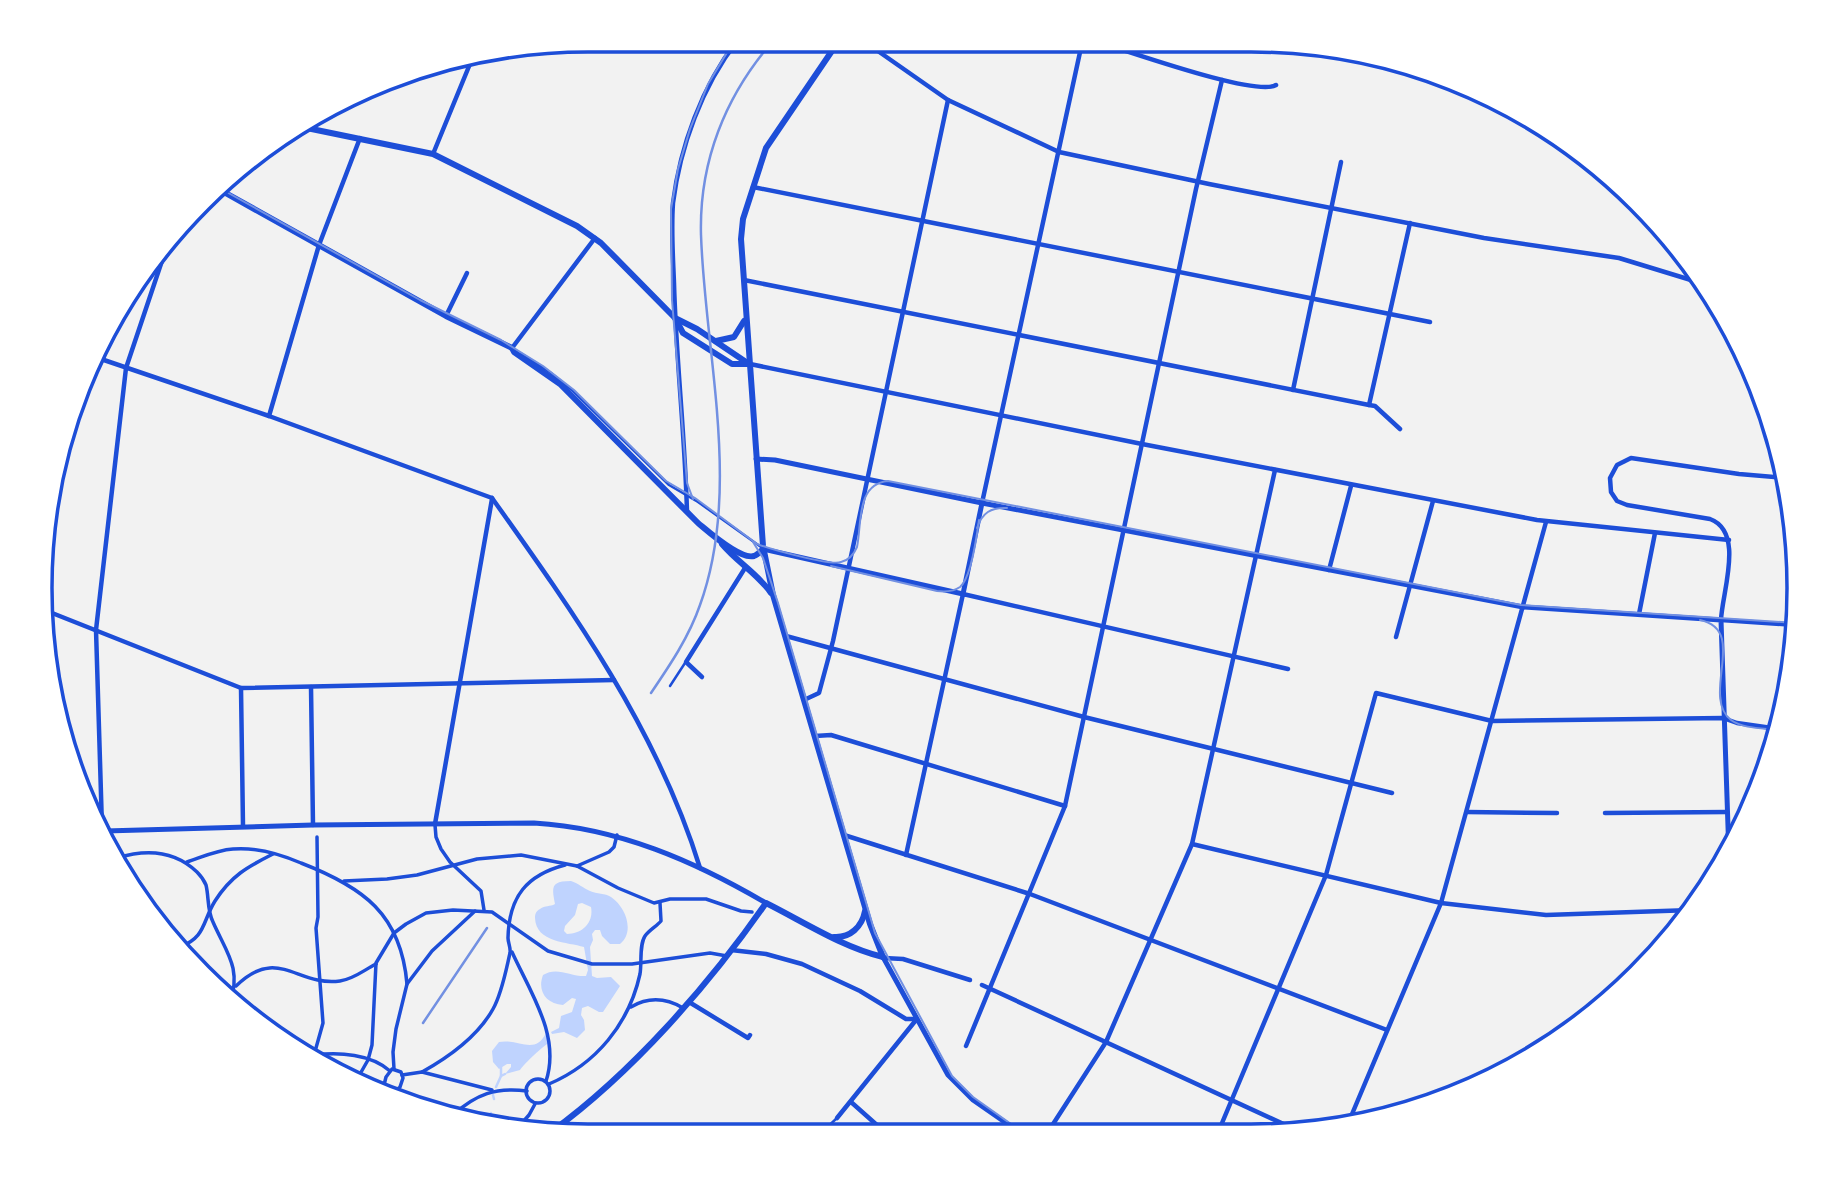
<svg xmlns="http://www.w3.org/2000/svg" width="1840" height="1177" viewBox="0 0 1840 1177" font-family="'Open Sans',sans-serif">
<rect width="100%" height="100%" fill="#f2f2f2"/>
<g fill="#bfd3fe" fill-rule="evenodd">
<path d="M571,881C578,883 583,888 590,891C597,894 605,893 611,897C626,907 635,932 620,944H610L602,936L600,930H595L592,934L593,940L590,947L592,976L597,978L611,977L620,986L603,1012H599L588,1006L582,1008L581,1015L584,1020L585,1030L577,1038L564,1032L552,1034L551,1032L559,1028L561,1016L572,1012L576,999L572,998L563,1005C546,1004 537,991 543,975C557,966 571,977 586,976L588,970L584,947C568,942 536,943 535,918C535,914 536,911 540,909C545,905 550,907 555,904C552,888 550,881 571,881ZM582,903L591,907C594,923 582,934 567,934L564,931L565,926L575,915L578,904Z"/>
<path d="M546,1033L549,1043C545,1044 523,1065 520,1070L505,1074L511,1067V1064H507L499,1069L493,1062L492,1051L499,1042C518,1038 535,1056 546,1033Z"/>
</g>
<g fill="none" stroke-linecap="round" stroke-linejoin="round">
<g stroke="#bfd3fe" stroke-width="2.5">
<polyline points="501,1076 501,1067"/>
<polyline points="496,1087 501,1076 505,1074"/>
<polyline points="493,1095 494,1099"/>
<polyline points="490,1122 491,1113"/>
</g>
<g stroke="#1d4ed8" stroke-width="2.5">
<polyline points="522,354 551,373 573,391 669,485 698,502 761,547"/>
<polyline points="670,686 685,663"/>
<polyline points="821,1133 837,1118"/>
</g>
<g stroke="#1d4ed8" stroke-width="3.5">
<polyline points="435,825 436,837 441,849 450,862 481,891 484,910"/>
<path d="M117,858C146,849 174,850 197,872C201,876 204,880 206,885C209,897 207,910 213,922C226,952 242,968 230,1003"/>
<path d="M187,862C202,857 217,850 233,849C257,847 280,854 301,863C363,887 401,914 407,984"/>
<polyline points="577,866 609,852 614,847 617,835"/>
<polyline points="344,881 387,879 417,875 477,859 521,855 577,866 618,888 654,903 670,899 706,899 741,911 752,912"/>
<path d="M180,947C206,937 202,922 215,901C231,876 247,867 273,854"/>
<path d="M512,952C530,992 561,1036 546,1081"/>
<path d="M236,986C278,945 297,987 340,981C354,979 364,970 376,964"/>
<path d="M631,1007C648,997 666,998 683,1008"/>
<polyline points="314,1055 323,1023 316,928 318,917 317,837"/>
<path d="M315,1055C339,1052 371,1054 390,1071"/>
<polygon points="392,1069 401,1072 403,1078 400,1087 392,1094 386,1093 383,1089 386,1077"/>
<polyline points="394,1069 393,1052 396,1029 407,984 432,951 475,911"/>
<path d="M422,1072C449,1057 478,1036 493,1009C502,993 506,970 510,953C511,948 508,943 508,938C509,896 527,875 565,865"/>
<polyline points="402,1075 422,1072 492,1090"/>
<circle cx="538" cy="1091" r="12"/>
<polyline points="356,1081 368,1060 372,1045 376,963 394,933 406,924 426,913 453,910 492,912 548,951 592,964 632,964 710,953 727,956"/>
<path d="M549,1084C596,1064 629,1024 640,974C642,963 639,945 645,936C649,930 657,926 661,921L660,903"/>
<path d="M453,1115C476,1094 496,1087 527,1091"/>
<polyline points="515,1131 529,1115 535,1104"/>
</g>
<g stroke="#1d4ed8" stroke-width="4.5">
<polyline points="865,42 948,100 1059,152 1209,184 1484,238 1619,258 1704,284"/>
<path d="M1104,44C1131,52 1257,97 1276,85"/>
<polyline points="433,154 472,59"/>
<polyline points="753,187 1430,322"/>
<polyline points="744,280 1369,405 1375,406 1400,429"/>
<polyline points="446,316 467,273"/>
<polyline points="512,348 595,238"/>
<polyline points="98,358 269,416 492,498"/>
<polyline points="750,364 1142,444 1537,520 1729,540"/>
<polyline points="1293,390 1341,162"/>
<polyline points="1369,405 1410,223"/>
<polyline points="269,416 319,245 360,138"/>
<path d="M1786,478L1739,474L1631,458L1617,465L1610,478L1611,492L1617,501L1627,505L1710,519C1745,532 1722,592 1721,620L1796,625"/>
<path d="M492,498C574,613 658,731 700,868"/>
<polyline points="982,503 1082,43"/>
<path d="M687,512C685,435 676,359 674,283C673,256 671,230 673,203C680,147 702,86 737,41"/>
<polyline points="1329,570 1351,486"/>
<polyline points="47,611 241,688 614,680"/>
<polyline points="1639,614 1655,533"/>
<polyline points="786,636 1084,717 1392,793"/>
<polyline points="1396,637 1433,501"/>
<polyline points="702,677 686,662 745,568"/>
<polyline points="311,687 313,825"/>
<polyline points="241,688 243,826"/>
<polyline points="804,700 819,693 833,641 948,100"/>
<polyline points="815,736 831,735 1065,806"/>
<polyline points="1467,812 1557,813"/>
<polyline points="1605,813 1727,812"/>
<polyline points="435,824 492,499"/>
<polyline points="102,827 96,630 126,368 169,240"/>
<polyline points="844,835 1030,894 1387,1030"/>
<polyline points="1192,844 1441,903 1546,915 1692,910"/>
<polyline points="906,855 963,594 1288,669"/>
<polyline points="731,950 766,954 802,964 860,991 906,1019 916,1019"/>
<polyline points="884,958 903,959 970,980"/>
<polyline points="982,985 1303,1133"/>
<polyline points="689,1002 748,1038 750,1035"/>
<polyline points="966,1046 1065,806 1196,189 1222,80"/>
<polyline points="851,1102 887,1134"/>
<polyline points="837,1118 916,1020"/>
<polyline points="1347,1126 1441,903 1546,522"/>
<polyline points="1046,1135 1106,1042 1192,844 1275,470"/>
<polyline points="1217,1135 1326,875 1376,693 1492,721 1723,718 1737,723 1779,729"/>
</g>
<g stroke="#1d4ed8" stroke-width="5">
<polyline points="756,459 775,460 982,503 1523,607 1721,620 1729,856"/>
<polyline points="763,549 963,594 982,503"/>
<path d="M105,831L313,825L534,823C619,828 694,861 766,903"/>
<polyline points="883,957 948,1075 973,1100 1022,1134"/>
</g>
<g stroke="#1d4ed8" stroke-width="6">
<polyline points="838,42 766,148 743,219 741,239 763,546 773,595 870,924 883,957"/>
<polyline points="297,126 433,154 577,226 601,243 675,318 697,329 749,364"/>
<path d="M222,191L446,316L512,348L514,352L560,384L698,523C709,532 740,560 754,556C757,555 761,551 763,549"/>
<polyline points="675,318 683,333 732,364 747,364"/>
<polyline points="716,341 734,337 744,321"/>
<path d="M722,544C737,562 758,574 771,593"/>
<path d="M834,937C850,938 862,927 865,911"/>
<path d="M551,1132C632,1073 709,985 766,903C804,922 842,947 883,957"/>
</g>
<g stroke="#7290e2" stroke-width="2">
<path d="M223,190L420,300L501,340L543,366L574,390L666,481L695,498L757,544C770,549 830,566 841,562C850,560 854,554 857,547C862,523 856,484 888,481L1521,605L1796,623"/>
<polyline points="693,499 687,483 672,300 671,209 678,169 690,129 708,84 734,41"/>
<path d="M977,528C982,513 991,507 1007,508"/>
<polyline points="753,542 763,558 778,603 875,933 952,1076 973,1097 1025,1134"/>
<path d="M831,566L937,591C945,592 953,592 960,587C971,578 977,535 979,520"/>
<path d="M1700,620C1749,630 1700,696 1731,720C1743,729 1764,728 1779,730"/>
</g>
<g stroke="#7290e2" stroke-width="2.5">
<path d="M651,693C670,665 689,637 700,605C742,489 705,355 701,235C699,162 725,96 773,41"/>
<polyline points="423,1023 487,928"/>
</g>
</g>
<path d="M0 0H1840V1177H0ZM588 52H1251A536 536 0 0 1 1787 588V588A536 536 0 0 1 1251 1124H588A536 536 0 0 1 52 588V588A536 536 0 0 1 588 52Z" fill="#fff" fill-rule="evenodd"/>
<path fill="none" stroke="#1d4ed8" stroke-width="3.5" d="M588 52H1251A536 536 0 0 1 1787 588V588A536 536 0 0 1 1251 1124H588A536 536 0 0 1 52 588V588A536 536 0 0 1 588 52Z"/>
</svg>
